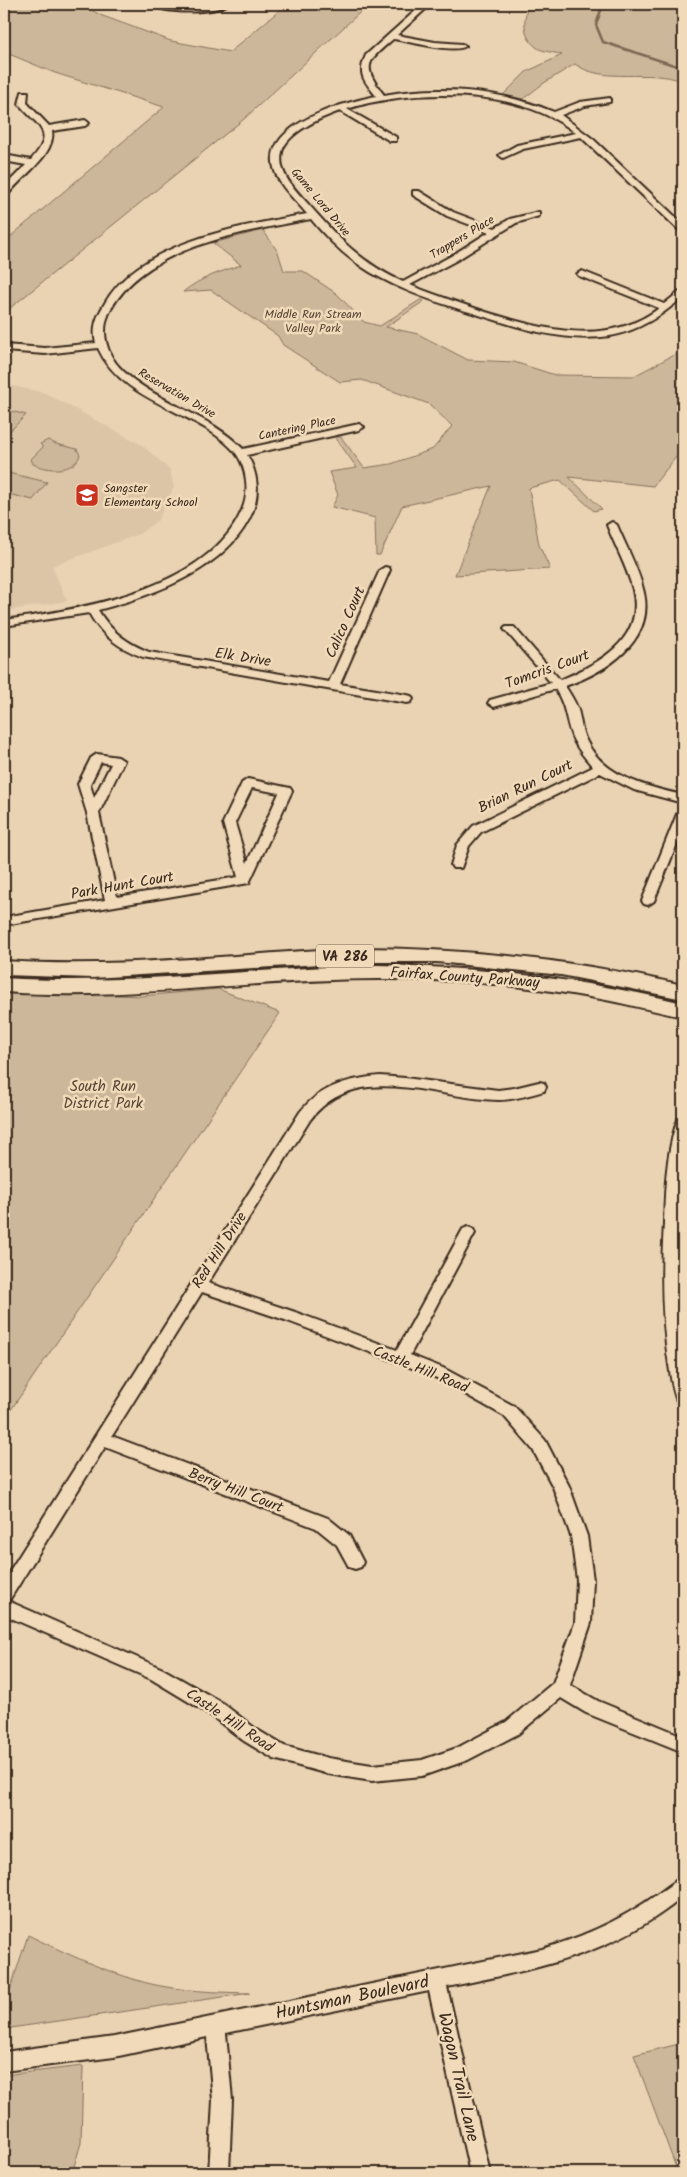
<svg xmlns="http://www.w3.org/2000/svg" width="687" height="2177" viewBox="0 0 687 2177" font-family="Kalam,sans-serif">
<rect width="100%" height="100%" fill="#ead3b3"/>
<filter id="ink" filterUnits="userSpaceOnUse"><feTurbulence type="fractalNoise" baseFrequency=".02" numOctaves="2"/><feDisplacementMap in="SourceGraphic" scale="10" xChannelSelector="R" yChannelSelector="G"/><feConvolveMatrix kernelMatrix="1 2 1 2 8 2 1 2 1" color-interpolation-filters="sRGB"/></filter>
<g filter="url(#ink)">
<polygon fill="#dbc5a6" points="4,384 45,393 142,445 170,470 174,487 158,520 139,534 52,566 67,601 4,611"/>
<g fill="#cdb79a" stroke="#84705c">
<polygon points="4,4 82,4 100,15 171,41 230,52 287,4 369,4 244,119 4,313 4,242 164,107 55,73 4,52"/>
<path d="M529,4H683V131L679,113L682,81C648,68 604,85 575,64L544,83L523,99L503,95L526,72L562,55C555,52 542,52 536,47C522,36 523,18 529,4Z"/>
<path d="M263,230L278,252L284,271H303L337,294L364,322L380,326L420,300L424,301L386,327L418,334L468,360L514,362L555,375L634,376L683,350V460L676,457L653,486L569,477L602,509L594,511L560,480L529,488L539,545L550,569L455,575L491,486L402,506L380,555H376L375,518L332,507L338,495L329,472L357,468L335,437H341L364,468L391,464L433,449L452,426L429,404L362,380L340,382L283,345L278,336L211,290L183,292C200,278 220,272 241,265L213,243Z"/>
<polygon points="4,409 26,415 4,437"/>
<path d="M48,440L56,444L77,449L80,455C74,473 48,471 33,464L31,459L43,447L40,444Z"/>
<polygon points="4,472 47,482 33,500 4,493"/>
<polygon points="218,989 280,1013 4,1420 4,990 141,996"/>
<path d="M28,1935C61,1951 95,1967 130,1978C168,1991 211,1992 250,1993L4,2029V2008Z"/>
<polygon points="683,2043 683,2173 678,2173 634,2055"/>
<polygon points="83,2066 81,2143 72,2173 4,2173 4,2075"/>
</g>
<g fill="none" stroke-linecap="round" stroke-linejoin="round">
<polyline stroke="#7a6753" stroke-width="2.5" points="603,4 596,25 603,42 683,68"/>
<g stroke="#3b2a1e" stroke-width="4">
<g id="minor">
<path d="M150,4L189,7L228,4C213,14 165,14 150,4Z"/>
<path d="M423,4H431L397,35L435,42L462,44L466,46C455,54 408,41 393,39C367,62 361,65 384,95C441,85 501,90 554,112L580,102L610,98V102L585,106L561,115L593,139L683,224V232L680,231L581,137L523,149L503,158L499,155L517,145L576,133C518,87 415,88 347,109L396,137V141H390L340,111C322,117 286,133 282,152C277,174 296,190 309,205C339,239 360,262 403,282L451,256L489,232L447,216L413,195V191H419L453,212L495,228L510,219L539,212V216L516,223L457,260L410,285C435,295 460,303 486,312C542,329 607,348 659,308L579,276L577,274L582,271L664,304L683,289V297C662,315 639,331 610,336C563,343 517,327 473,313C438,303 402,291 370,272C347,258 328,240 311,219C244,232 147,245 111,309C99,330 106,355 123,371C159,404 209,414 243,449L359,424L364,427L359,430L247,455C258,473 260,494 252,513C228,569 152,596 98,610C111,632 127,643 149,652L329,682L380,570L385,567L389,568L390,570L340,684L407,695L411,696L413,699L411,702L407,703L143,657C119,648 102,636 89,613L4,626V620C79,610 209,589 242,510C250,492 247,467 235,452C197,409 123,404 98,348L45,354L4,351V345L45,348L96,343C92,327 97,316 105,303C140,241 243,226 307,214C296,200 279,187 274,168C262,124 346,102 376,96C364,80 357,75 366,55Z"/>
<path d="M22,92H28L27,103L49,126L85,120L89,123L85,126L52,131C57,154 19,178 7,196L4,197V188L6,185L26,165L4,161V155L31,160C57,131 38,127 19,104Z"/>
<path d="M612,522L617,525C626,547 639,569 644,593C655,642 604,673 565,686C570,694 575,701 578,710C581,720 581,731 586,740C603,777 647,787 683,795V803L634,790L600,773L481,832L469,846L461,868H453L451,865L457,845L473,826L593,767C586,759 579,751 574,741C565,723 568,709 555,689L494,707L488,703L490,700L551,683L506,631L504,629L506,627H514L560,680C598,664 645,640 633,590C627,567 615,546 607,525Z"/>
<path d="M97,754L118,757L124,761L99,813L117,897L238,877L223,823L242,783L248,779L290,788L292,791L249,883L4,925V917L105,900L87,813L78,784L91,758ZM101,762L111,764L94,798L90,784ZM252,788L279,793L247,863L235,823Z"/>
<polygon points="683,810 683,829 654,901 648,905 644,904 642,901 677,814"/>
<path d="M380,1076L405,1078L498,1090L514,1088L539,1082L544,1083L546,1087L544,1091C529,1095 514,1100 499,1100C436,1099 356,1059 310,1120L208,1283L295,1312L397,1350L463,1229L468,1227L473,1229L475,1233L410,1355L443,1368L514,1406L545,1440L569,1486L587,1536L593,1580L591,1623L570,1685L598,1701L683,1736V1752L586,1713L561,1698L518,1734L468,1760L422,1776L372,1781L328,1774L274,1759L244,1741L209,1714L151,1679L4,1615V1580L300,1112C321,1086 348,1079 380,1076ZM202,1292L285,1320L433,1376L504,1416L533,1450L553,1487L571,1536L577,1580L575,1623L553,1683L506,1722L457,1748L422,1760L372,1765L328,1758L284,1746L256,1729L221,1702L163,1669L6,1600L10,1599L105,1447L316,1528L337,1545L349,1567L355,1569L361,1567L363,1562L349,1535L328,1518L112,1436Z"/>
<path d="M683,1119C684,1140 681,1162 680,1183C678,1211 677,1239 677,1267C677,1313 686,1359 683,1404L678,1403C672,1391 671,1377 669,1365C661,1318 661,1271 664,1223C665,1189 666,1157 676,1124L678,1120Z"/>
<path d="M683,1877V1897C611,1956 535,1969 447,1987L490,2173H470L429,1991L226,2033L232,2100L229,2173H209L213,2100L207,2037L114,2057L4,2071V2052L114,2037L542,1949C596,1933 632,1914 677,1880Z"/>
</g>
</g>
<g stroke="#3b2a1e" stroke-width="4">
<g id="highway">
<path d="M354,948C466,948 574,960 683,985V999L561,975L437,962H354L92,978L4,975V961C121,969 237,954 354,948Z"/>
<path d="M377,965C481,967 582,979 683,1003V1017C654,1011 624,1003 595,998C523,985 450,978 377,979C252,979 129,1001 4,992V978C129,986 252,968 377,965Z"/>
</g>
</g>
<use href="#minor" fill="#f1dab9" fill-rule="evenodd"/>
<use href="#highway" fill="#f1dab9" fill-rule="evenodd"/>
</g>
</g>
<defs>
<g id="school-square" transform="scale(1.25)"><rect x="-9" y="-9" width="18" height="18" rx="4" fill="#c8321e" stroke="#f1dab9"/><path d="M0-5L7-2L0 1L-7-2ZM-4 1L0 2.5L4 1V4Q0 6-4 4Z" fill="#fff"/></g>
</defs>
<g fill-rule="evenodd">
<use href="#school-square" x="87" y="495"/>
</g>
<g text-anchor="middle" stroke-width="5" stroke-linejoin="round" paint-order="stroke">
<g font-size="12" fill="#3b2a1e" stroke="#f1dab9">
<text transform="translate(321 202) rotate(50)" y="4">Game Lord Drive</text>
<text transform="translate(462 237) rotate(-31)" y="4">Trappers Place</text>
<text transform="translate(177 393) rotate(30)" y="4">Reservation Drive</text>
<text transform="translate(297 428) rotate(-12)" y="4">Cantering Place</text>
</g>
<g font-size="12" fill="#584637" stroke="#f1dab9">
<text x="313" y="318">Middle Run Stream<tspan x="313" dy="14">Valley Park</tspan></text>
</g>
<g font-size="12" fill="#3b2a1e" stroke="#f1dab9" text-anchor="start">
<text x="104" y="492">Sangster<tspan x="104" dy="14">Elementary School</tspan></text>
</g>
<rect fill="#f1dab9" stroke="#725f4c" stroke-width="1" x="316" y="944.5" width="58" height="23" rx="4"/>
<g font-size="14" font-weight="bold" fill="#3b2a1e">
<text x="345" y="961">VA 286</text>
</g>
<g font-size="15" fill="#3b2a1e" stroke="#f1dab9">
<text transform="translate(345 622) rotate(-66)" y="5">Calico Court</text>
<text transform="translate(243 657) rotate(9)" y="5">Elk Drive</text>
<text transform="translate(547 669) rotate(-20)" y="5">Tomcris Court</text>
<text transform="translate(525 786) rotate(-26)" y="5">Brian Run Court</text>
<text transform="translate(122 885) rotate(-10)" y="5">Park Hunt Court</text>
<text transform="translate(465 977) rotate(4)" y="5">Fairfax County Parkway</text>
<text transform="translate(219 1250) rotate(-57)" y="5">Red Hill Drive</text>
<text transform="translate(421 1369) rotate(22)" y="5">Castle Hill Road</text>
<text transform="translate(236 1490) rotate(21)" y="5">Berry Hill Court</text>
<text transform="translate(230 1720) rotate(34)" y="5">Castle Hill Road</text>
</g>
<g font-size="15" fill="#584637" stroke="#f1dab9">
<text x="103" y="1091">South Run<tspan x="103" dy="17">District Park</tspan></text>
</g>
<g font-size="18" fill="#3b2a1e" stroke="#f1dab9">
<text transform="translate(352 1997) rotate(-12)" y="6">Huntsman Boulevard</text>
<text transform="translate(459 2077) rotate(77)" y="6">Wagon Trail Lane</text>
</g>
</g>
<rect width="687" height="2177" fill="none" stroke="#f1dab9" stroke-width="20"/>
<rect x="10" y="10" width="667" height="2157" fill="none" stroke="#3b2a1e" stroke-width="2" filter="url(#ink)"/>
</svg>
